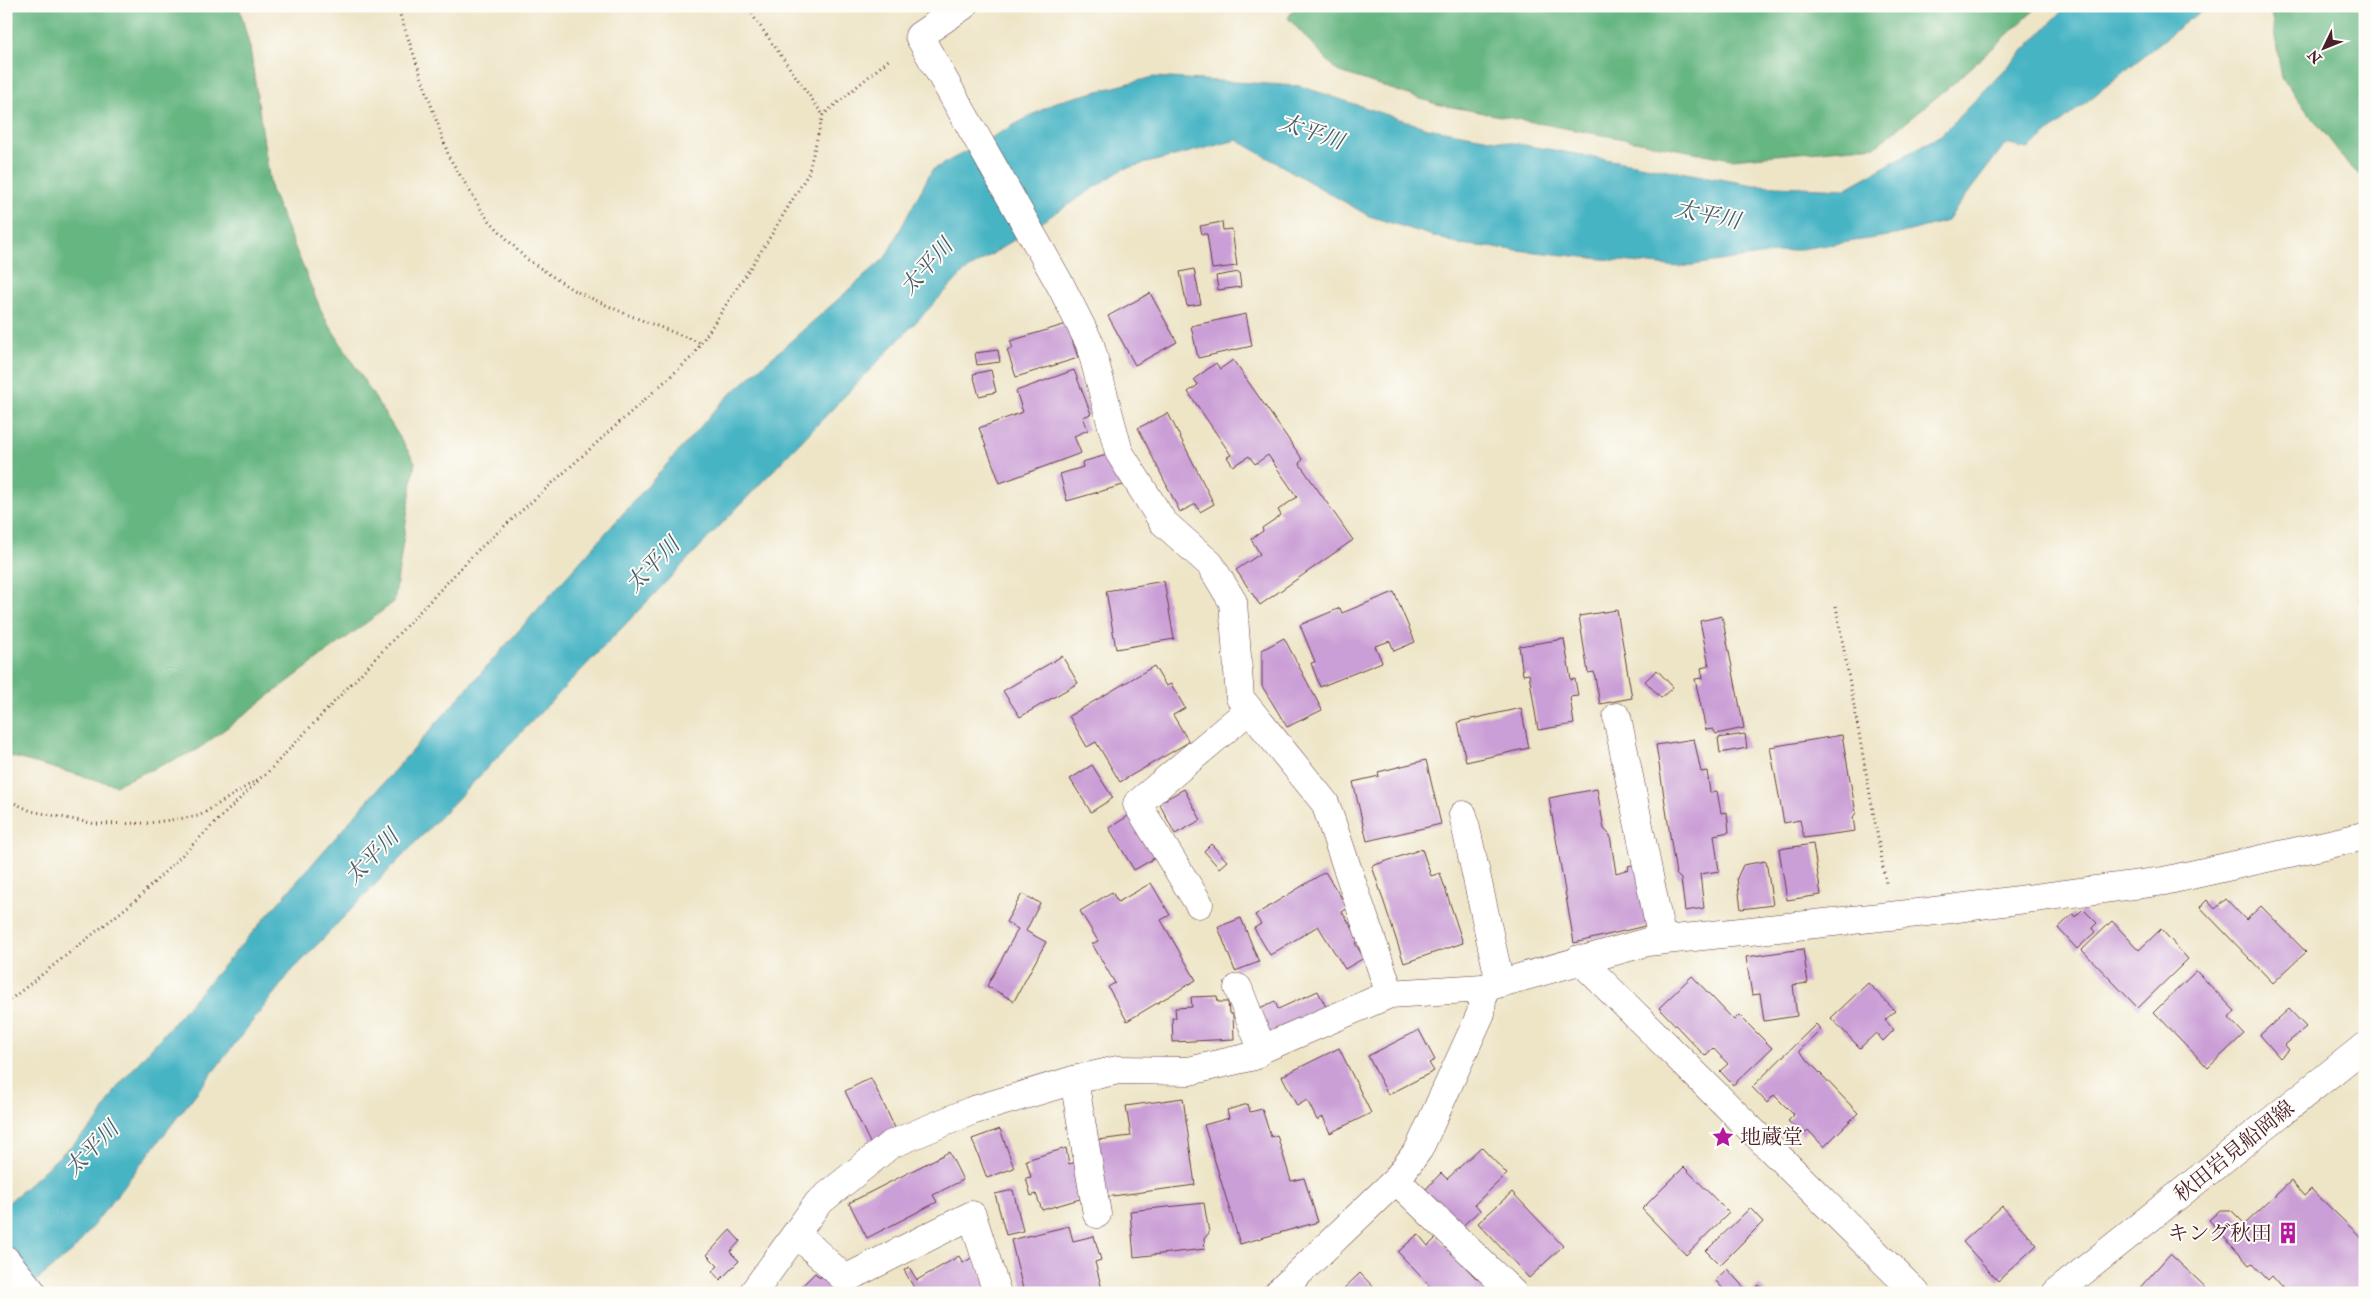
<svg xmlns="http://www.w3.org/2000/svg" width="2371" height="1299" viewBox="0 0 2371 1299" font-family="'IM FELL Double Pica','Noto Serif JP',serif">
<rect width="100%" height="100%" fill="#fdfcf7"/>
<filter id="ink" filterUnits="userSpaceOnUse"><feTurbulence type="fractalNoise" baseFrequency=".02" numOctaves="2"/><feDisplacementMap in="SourceGraphic" scale="10" xChannelSelector="R" yChannelSelector="G"/><feConvolveMatrix kernelMatrix="1 2 1 2 8 2 1 2 1" color-interpolation-filters="sRGB"/></filter>
<filter id="wash" filterUnits="userSpaceOnUse"><feTurbulence type="fractalNoise" baseFrequency=".0096" numOctaves="4" result="noise"/><feDisplacementMap in="SourceGraphic" scale="20" xChannelSelector="R" yChannelSelector="G"/><feGaussianBlur stdDeviation="1.12" result="paint"/><feColorMatrix in="noise" values="0 0 0 0 0 0 0 0 0 0 0 0 0 0 0 0 0 1.4 0 .05"/><feComposite in="paint" operator="in"/></filter>
<g filter="url(#wash)">
<rect width="100%" height="100%" fill="#eee5c7"/>
<g fill="#66b681" stroke="#586a56">
<polygon points="6,6 239,6 250,48 271,190 323,315 415,462 394,602 197,750 115,785 6,755"/>
<polygon points="1296,6 2039,6 1954,83 1876,146 1731,159 1436,104 1337,71 1288,18"/>
<polygon points="2270,6 2365,6 2365,180 2349,165 2282,78"/>
</g>
<g fill="#47b4c4" stroke="#486a78">
<polygon points="2067,6 2210,6 2187,21 2028,149 2005,144 1947,221 1895,235 1679,267 1459,244 1369,216 1237,140 1123,169 963,273 290,973 74,1250 21,1293 6,1293 6,1205 96,1123 118,1086 391,774 725,399 885,258 932,170 1056,102 1153,77 1300,86 1427,128 1754,185 1845,189 1941,135"/>
<polygon points="2365,584 2365,619 2359,599"/>
</g>
<g id="blocks">
<g fill="#ca9ed6">
<polygon points="1222,222 1223,230 1232,229 1237,266 1212,269 1207,234 1202,234 1200,226"/>
<polygon points="1194,269 1201,304 1187,306 1180,272"/>
<polygon points="1239,272 1241,287 1218,290 1216,276"/>
<polygon points="1150,293 1177,342 1135,365 1108,316"/>
<polygon points="1246,314 1252,346 1198,358 1191,326"/>
<polygon points="1067,324 1078,358 1016,377 1007,350 1013,348 1010,341"/>
<polygon points="998,350 1000,362 977,365 975,353"/>
<polygon points="1233,360 1303,460 1299,463 1353,540 1260,605 1236,570 1260,554 1251,539 1263,531 1262,528 1281,515 1278,510 1297,497 1268,455 1255,464 1249,456 1233,466 1227,457 1231,455 1188,392 1198,385 1194,379 1216,363 1220,369"/>
<polygon points="991,370 996,392 979,396 973,374"/>
<polygon points="1074,370 1091,414 1083,417 1088,430 1074,436 1081,453 1000,483 979,428 1023,412 1016,391"/>
<polygon points="1168,413 1214,504 1200,512 1196,504 1180,512 1138,428"/>
<polygon points="1114,453 1123,485 1067,501 1060,474 1083,467 1082,462"/>
<polygon points="1164,581 1174,639 1116,649 1106,591"/>
<polygon points="1394,592 1415,642 1394,651 1390,641 1375,646 1382,662 1320,687 1311,663 1315,662 1300,625 1340,608 1342,613"/>
<polygon points="1617,610 1632,698 1600,704 1594,672 1588,673 1579,616"/>
<polygon points="1722,616 1744,728 1716,734 1713,729 1706,730 1695,679 1703,678 1701,668 1709,666 1700,621"/>
<polygon points="1284,638 1322,710 1287,727 1262,686 1262,650"/>
<polygon points="1564,639 1571,680 1575,679 1578,696 1570,697 1574,724 1538,730 1529,674 1523,675 1519,646"/>
<polygon points="1062,656 1078,683 1020,717 1003,691"/>
<polygon points="1154,666 1166,686 1171,684 1185,708 1173,715 1189,742 1120,782 1096,742 1087,747 1069,716"/>
<polygon points="1657,670 1673,687 1661,698 1645,681"/>
<polygon points="1521,708 1529,748 1466,762 1458,722"/>
<polygon points="1745,734 1747,748 1720,753 1718,738"/>
<polygon points="1842,735 1856,813 1853,817 1855,831 1804,838 1800,820 1784,823 1770,747"/>
<polygon points="1694,739 1701,772 1707,771 1710,792 1717,791 1721,813 1727,812 1729,832 1714,835 1719,871 1700,874 1704,908 1685,911 1681,879 1676,874 1656,745"/>
<polygon points="1426,760 1441,824 1367,841 1353,782 1379,776 1378,772"/>
<polygon points="1092,765 1113,798 1091,812 1070,779"/>
<polygon points="1184,789 1201,820 1175,834 1159,803"/>
<polygon points="1597,789 1604,829 1610,835 1616,873 1629,869 1628,866 1643,862 1649,925 1574,943 1549,798"/>
<polygon points="1133,813 1158,856 1134,870 1109,828"/>
<polygon points="1211,844 1227,861 1219,868 1204,851"/>
<polygon points="1813,844 1821,895 1787,900 1779,849"/>
<polygon points="1422,849 1431,876 1440,873 1463,943 1404,963 1372,866"/>
<polygon points="1766,861 1773,905 1741,909 1737,878 1743,865"/>
<polygon points="1325,872 1348,908 1342,912 1360,940 1355,943 1364,958 1345,969 1318,926 1270,955 1254,928 1261,924 1255,915"/>
<polygon points="1151,883 1170,915 1161,920 1196,980 1127,1021 1108,987 1115,983 1092,944 1098,941 1080,911 1112,892 1118,902"/>
<polygon points="1022,894 1040,903 1026,931 1046,942 1014,1001 987,986 1018,929 1006,922"/>
<polygon points="2226,899 2246,920 2261,906 2306,952 2273,983 2200,907 2207,900 2215,909"/>
<polygon points="2083,909 2097,923 2092,928 2095,932 2077,949 2058,928 2073,914 2075,917"/>
<polygon points="1241,918 1259,962 1235,971 1218,927"/>
<polygon points="2112,921 2139,950 2161,929 2188,959 2138,1008 2082,950"/>
<polygon points="1803,949 1808,983 1793,985 1797,1016 1764,1021 1760,994 1752,995 1746,957"/>
<polygon points="2196,971 2235,1011 2229,1018 2244,1034 2208,1068 2154,1012"/>
<polygon points="1692,976 1734,1020 1739,1015 1772,1048 1733,1085 1720,1071 1728,1064 1713,1048 1705,1056 1659,1008"/>
<polygon points="1868,983 1895,1011 1885,1020 1894,1030 1883,1041 1876,1033 1860,1048 1831,1018"/>
<polygon points="1318,991 1326,1007 1264,1036 1253,1011 1275,1001 1278,1009"/>
<polygon points="1217,996 1218,1002 1228,1002 1229,1013 1233,1015 1234,1039 1173,1042 1172,1018 1176,1018 1175,1008 1192,1007 1191,997"/>
<polygon points="2289,1009 2306,1027 2285,1045 2289,1050 2280,1058 2260,1035"/>
<polygon points="1816,1024 1821,1030 1799,1051 1858,1113 1824,1147 1808,1130 1803,1135 1788,1121 1794,1115 1774,1095 1767,1103 1752,1087"/>
<polygon points="1419,1030 1435,1060 1429,1063 1434,1071 1388,1095 1368,1056"/>
<polygon points="1339,1048 1371,1113 1330,1133 1323,1117 1317,1120 1307,1100 1297,1106 1282,1076"/>
<polygon points="871,1078 898,1134 872,1147 845,1091"/>
<polygon points="1183,1098 1195,1185 1105,1197 1097,1140 1131,1136 1126,1106"/>
<polygon points="1248,1104 1250,1112 1262,1109 1271,1137 1277,1135 1291,1181 1304,1178 1318,1222 1240,1244 1204,1125 1229,1118 1227,1110"/>
<polygon points="1000,1129 1014,1168 987,1178 972,1139"/>
<polygon points="1481,1147 1507,1174 1475,1204 1480,1210 1459,1229 1424,1191 1441,1173 1447,1179"/>
<polygon points="1066,1148 1069,1164 1077,1162 1087,1188 1080,1199 1042,1210 1036,1194 1031,1196 1026,1178 1031,1177 1026,1160"/>
<polygon points="949,1152 963,1180 933,1195 937,1202 867,1238 849,1203"/>
<polygon points="1684,1167 1729,1213 1686,1255 1642,1209"/>
<polygon points="2291,1181 2304,1196 2311,1189 2365,1241 2365,1293 2287,1293 2272,1276 2268,1280 2252,1263 2249,1265 2209,1220 2220,1210 2231,1210 2245,1224"/>
<polygon points="1013,1190 1023,1231 1006,1235 995,1194"/>
<polygon points="1512,1192 1563,1246 1529,1278 1478,1223"/>
<polygon points="1204,1203 1209,1233 1204,1239 1205,1249 1134,1257 1130,1211"/>
<polygon points="2002,1206 2037,1245 1998,1281 1963,1242"/>
<polygon points="1750,1208 1763,1222 1720,1265 1706,1251"/>
<polygon points="1069,1226 1073,1241 1094,1236 1101,1260 1095,1262 1103,1293 1024,1293 1011,1240"/>
<polygon points="730,1230 740,1241 730,1252 739,1261 720,1280 712,1271 718,1266 707,1255"/>
<polygon points="1418,1234 1428,1246 1437,1237 1476,1278 1481,1274 1498,1293 1436,1293 1398,1252"/>
<polygon points="2170,1254 2212,1293 2135,1293"/>
<polygon points="959,1256 963,1263 973,1257 993,1293 917,1293 904,1270 909,1267 917,1280"/>
<polygon points="1727,1269 1749,1293 1727,1293 1715,1280"/>
<polygon points="815,1273 820,1278 824,1273 837,1287 833,1291 835,1293 795,1293"/>
<polygon points="1360,1273 1379,1293 1339,1293"/>
<polygon points="1759,1285 1766,1293 1750,1293"/>
</g>
</g>
</g>
<g filter="url(#ink)">
<use href="#blocks" fill-opacity="0" stroke="#633d42" stroke-width="1"/>
<g fill="none" stroke-linecap="round" stroke-linejoin="round">
<g stroke="#633d42" stroke-width="29">
<g id="minor">
<polyline points="963,6 919,36 1061,286 1090,344 1119,452 1163,522 1210,564 1233,602 1240,698 1325,803 1390,994"/>
<polyline points="1617,717 1662,940"/>
<polyline points="1463,815 1500,983"/>
<polyline points="1199,904 1137,804 1249,710"/>
<polyline points="1579,959 1916,1293"/>
<polyline points="1238,988 1262,1049"/>
<polyline points="1074,1080 1097,1214"/>
<polyline points="1396,1180 1513,1293"/>
<polyline points="797,1234 845,1279 972,1215 997,1293"/>
<polyline points="6,1260 33,1293"/>
<polyline points="753,1293 818,1203 890,1145 971,1111 1074,1080 1118,1070 1189,1071 1254,1056 1262,1049 1390,994 1483,988 1647,942 1927,912 2164,881 2365,836"/>
<polyline points="1278,1293 1396,1180 1419,1149 1481,1013 1483,988"/>
</g>
</g>
<g stroke="#633d42" stroke-width="29">
<polyline id="primary" points="2056,1293 2365,1046"/>
</g>
<g stroke="#633d42" stroke-width="3" stroke-dasharray="1 4" stroke-linecap="butt">
<polyline points="397,6 449,157 485,216 525,258 573,290 626,314 701,343"/>
<polyline points="746,6 823,115"/>
<polyline points="1836,606 1886,883"/>
<polyline points="6,799 31,811 96,824 149,823 199,816 265,775 477,551 692,357 767,242 808,174 823,115 891,58"/>
<polyline points="6,1003 136,900 259,780"/>
</g>
<use href="#minor" stroke="#fff" stroke-width="28"/>
<use href="#primary" stroke="#fff" stroke-width="28"/>
</g>
</g>
<defs>
<g id="sight-bare" transform="scale(1.725)"><path d="M0-6L1.8-2.2L6-1.7L2.9 1.2L3.7 5.4L0 3.3L-3.7 5.4L-2.9 1.2L-6-1.7L-1.8-2.2Z" fill="#b5179e" stroke="#fdfcf7" stroke-width="2.5" paint-order="stroke"/></g>
<g id="building-bare" transform="scale(1.725)"><path d="M-4-6H4V6H1V3H-1V6H-4ZM-2.5-4.3h1.7v1.8h-1.7ZM.8-4.3h1.7v1.8H.8ZM-2.5-1h1.7V.8h-1.7ZM.8-1h1.7V.8H.8Z" fill="#b5179e" stroke="#fdfcf7" stroke-width="2.5" paint-order="stroke"/></g>
</defs>
<g fill-rule="evenodd">
<use href="#sight-bare" x="1723" y="1137"/>
<use href="#building-bare" x="2288" y="1233"/>
</g>
<g text-anchor="middle" stroke-width="4" stroke-linejoin="round" paint-order="stroke">
<g font-size="21" fill="#4a1f2b" stroke="#fdfcf7" text-anchor="start">
<text x="1740" y="1144">地蔵堂</text>
<text x="2272" y="1240" text-anchor="end">キング秋田</text>
</g>
<g font-size="21" fill="#4a1f2b" stroke="#fdfcf7">
<text transform="translate(2234 1151) rotate(-39)" y="7">秋田岩見船岡線</text>
</g>
<g font-size="22" font-style="italic" fill="#495b68" stroke="#fdfcf7">
<text transform="translate(1312 131) rotate(19)" y="8">太平川</text>
<text transform="translate(1708 214) rotate(12)" y="8">太平川</text>
<text transform="translate(926 266) rotate(-48)" y="8">太平川</text>
<text transform="translate(652 564) rotate(-46)" y="8">太平川</text>
<text transform="translate(371 856) rotate(-46)" y="8">太平川</text>
<text transform="translate(91 1148) rotate(-46)" y="8">太平川</text>
</g>
</g>
<rect width="2371" height="1299" fill="none" stroke="#fdfcf7" stroke-width="25"/>
<g transform="translate(2324 48) rotate(227)" stroke="#fdfcf7" stroke-width="4" paint-order="stroke">
<path d="M0-4L9 19L0 12L-9 19Z" fill="#4a1f2b"/>
<text y="-8" font-size="14" font-weight="bold" text-anchor="middle" fill="#4a1f2b">N</text>
</g>
</svg>
